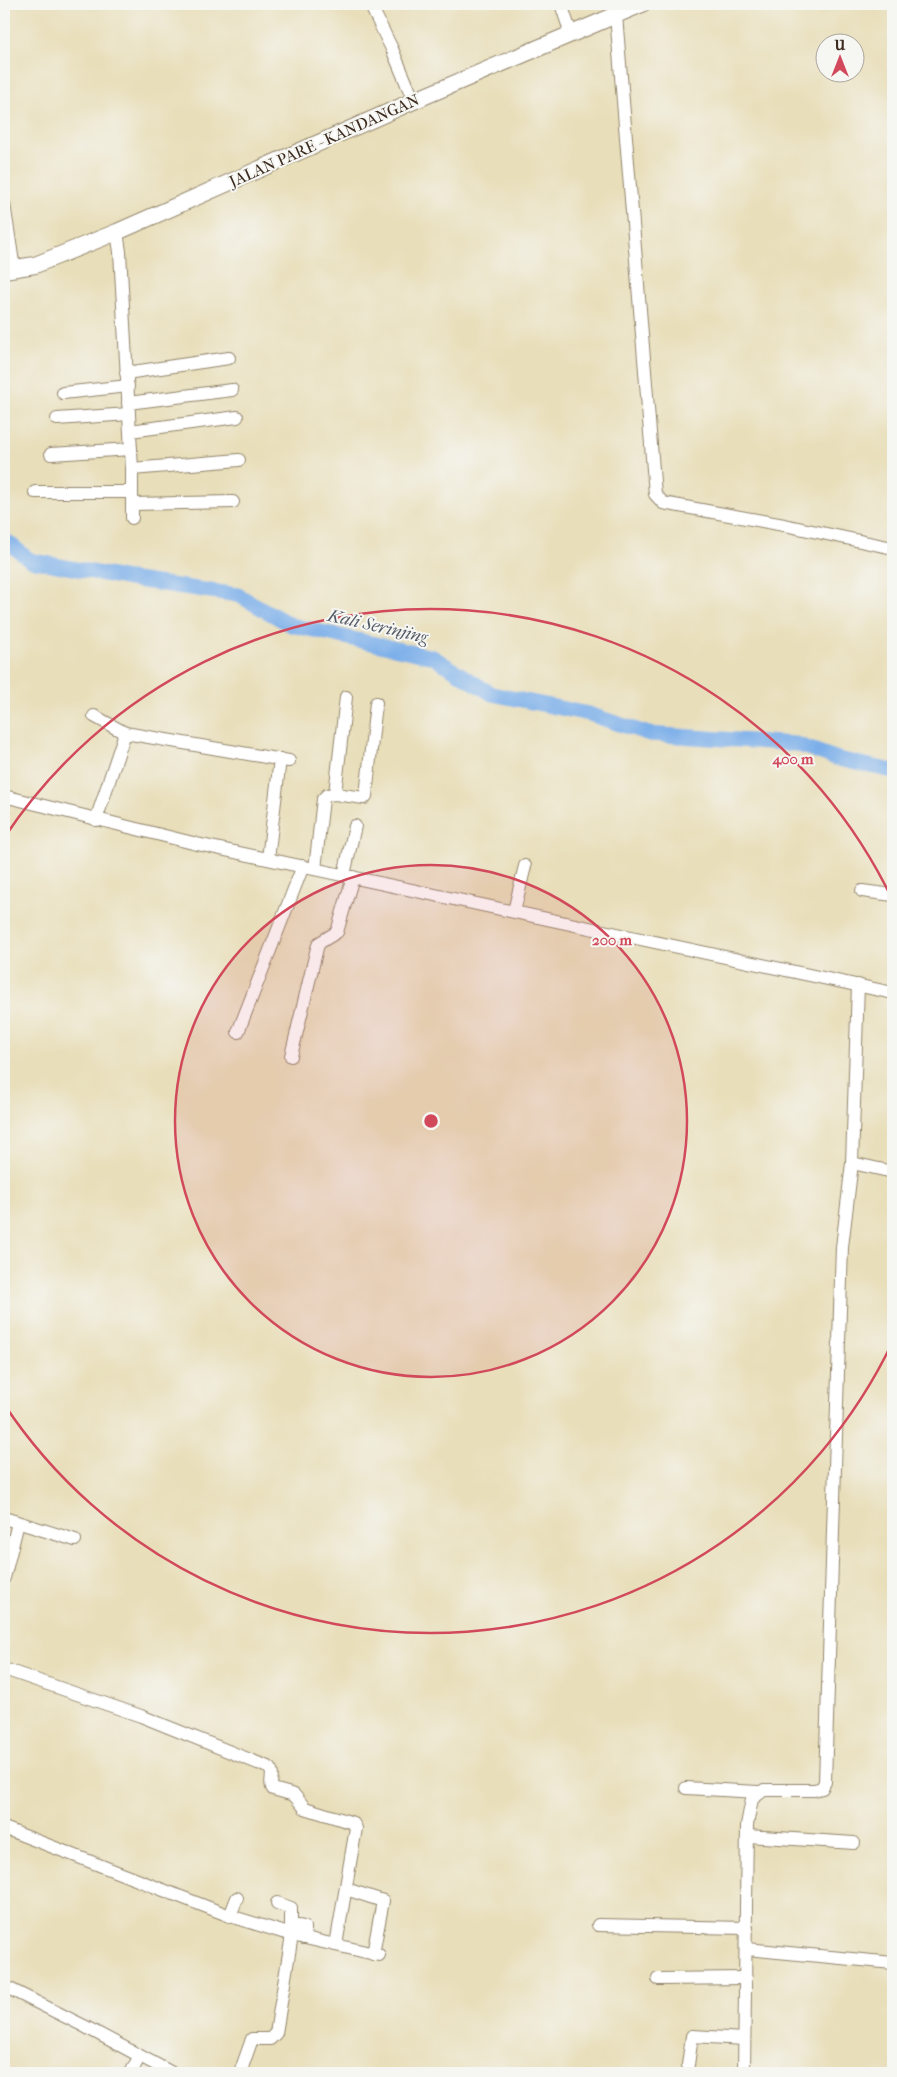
<svg xmlns="http://www.w3.org/2000/svg" width="897" height="2077" viewBox="0 0 897 2077" font-family="'IM FELL French Canon',serif">
<rect width="100%" height="100%" fill="#f6f6f2"/>
<filter id="ink" filterUnits="userSpaceOnUse"><feTurbulence type="fractalNoise" baseFrequency=".02" numOctaves="2"/><feDisplacementMap in="SourceGraphic" scale="10" xChannelSelector="R" yChannelSelector="G"/><feConvolveMatrix kernelMatrix="1 2 1 2 8 2 1 2 1" color-interpolation-filters="sRGB"/></filter>
<filter id="wash" filterUnits="userSpaceOnUse"><feTurbulence type="fractalNoise" baseFrequency=".0096" numOctaves="4" result="noise"/><feDisplacementMap in="SourceGraphic" scale="20" xChannelSelector="R" yChannelSelector="G"/><feGaussianBlur stdDeviation="1.12" result="paint"/><feColorMatrix in="noise" values="0 0 0 0 0 0 0 0 0 0 0 0 0 0 0 0 0 1.4 0 .05"/><feComposite in="paint" operator="in"/></filter>
<g filter="url(#wash)">
<rect width="100%" height="100%" fill="#e8deb9"/>
<g fill="none" stroke-linecap="round" stroke-linejoin="round">
<polyline stroke="#7cafe9" stroke-width="15" points="4,539 30,560 129,579 238,595 291,625 433,657 492,694 589,714 649,734 796,744 838,759 893,771"/>
</g>
</g>
<g filter="url(#ink)">
<g fill="none" stroke-linecap="round" stroke-linejoin="round">
<g stroke="#92846c" stroke-width="14">
<g id="minor">
<polyline points="370,4 392,49 414,101"/>
<polyline points="561,4 571,34"/>
<polyline points="616,15 655,494 663,503 784,525 893,548"/>
<polyline points="4,204 14,269"/>
<polyline points="117,232 120,252 132,469 132,518"/>
<polyline points="126,373 229,358"/>
<polyline points="63,393 128,386"/>
<polyline points="128,403 232,390"/>
<polyline points="57,419 129,414"/>
<polyline points="130,431 237,417"/>
<polyline points="51,454 131,449"/>
<polyline points="132,469 239,460"/>
<polyline points="35,492 132,492"/>
<polyline points="132,504 233,502"/>
<polyline points="94,716 125,733 289,761"/>
<polyline points="335,794 364,798 366,796 376,703"/>
<polyline points="4,796 197,844 893,993"/>
<polyline points="96,820 125,733"/>
<polyline points="268,859 280,759"/>
<polyline points="315,869 323,799 327,795 335,794 346,697"/>
<polyline points="344,875 355,826"/>
<polyline points="862,891 893,895"/>
<polyline points="514,911 525,866"/>
<polyline points="238,1032 303,866"/>
<polyline points="291,1056 317,948 319,943 337,932 353,877"/>
<polyline points="852,1163 893,1172"/>
<polyline points="4,1518 75,1540"/>
<polyline points="4,1578 18,1523"/>
<path d="M4,1669L141,1716L270,1768C275,1775 268,1783 273,1789L294,1795L305,1808L353,1823L356,1828L336,1945"/>
<polyline points="686,1788 758,1792"/>
<polyline points="4,1828 230,1916 292,1935 379,1955"/>
<polyline points="748,1836 854,1843"/>
<polyline points="346,1889 383,1901 373,1954"/>
<polyline points="277,1903 291,1908 291,1925 304,1927 304,1938"/>
<polyline points="230,1916 237,1898"/>
<polyline points="598,1925 747,1928"/>
<polyline points="747,1949 893,1963"/>
<polyline points="658,1979 746,1978"/>
<polyline points="4,1986 82,2025 172,2073"/>
<polyline points="688,2065 692,2036 744,2039"/>
<polyline points="131,2073 139,2057"/>
<polyline points="240,2073 252,2039 270,2039 276,2033 292,1935"/>
<polyline points="744,2073 747,1825 752,1799 764,1790 814,1790 822,1788 825,1782 842,1247 852,1163 858,985"/>
</g>
</g>
<g stroke="#92846c" stroke-width="18">
<polyline id="major" points="4,270 35,265 117,232 425,96 642,4"/>
</g>
<use href="#minor" stroke="#fff" stroke-width="12"/>
<use href="#major" stroke="#fff" stroke-width="16"/>
</g>
</g>
<circle cx="431" cy="1121" r="256" fill="#d1495b" fill-opacity=".12"/>
<g fill="none" stroke="#d1495b" stroke-width="2.5">
<circle cx="431" cy="1121" r="256"/>
<path d="M893 1341A512 512 0 0 1 4 1404M4 838A512 512 0 0 1 893 901"/>
</g>
<g text-anchor="middle" stroke-width="4" stroke-linejoin="round" paint-order="stroke">
<g font-size="16" fill="#3b2a1e" stroke="#f6f6f2">
<text transform="translate(324 140) rotate(-24)" y="6">JALAN PARE - KANDANGAN</text>
</g>
<g font-size="18" font-style="italic" fill="#525965" stroke="#f6f6f2">
<text transform="translate(378 626) rotate(13)" y="6">Kali Serinjing</text>
</g>
</g>
<circle cx="431" cy="1121" r="8" fill="#d1495b" stroke="#f6f6f2" stroke-width="2.5"/>
<g font-size="15" text-anchor="middle" font-weight="bold" fill="#d1495b" stroke="#f6f6f2" stroke-width="4" stroke-linejoin="round" paint-order="stroke">
<text x="793" y="764">400 m</text>
<text x="612" y="945">200 m</text>
</g>
<rect width="897" height="2077" fill="none" stroke="#f6f6f2" stroke-width="20"/>
<g transform="translate(840 58)"><circle r="24" fill="#f6f6f2" stroke="#aba49d"/>
<path d="M0-4L9 19L0 12L-9 19Z" fill="#d1495b"/>
<text y="-8" font-size="14" font-weight="bold" text-anchor="middle" fill="#3b2a1e">U</text>
</g>
</svg>
